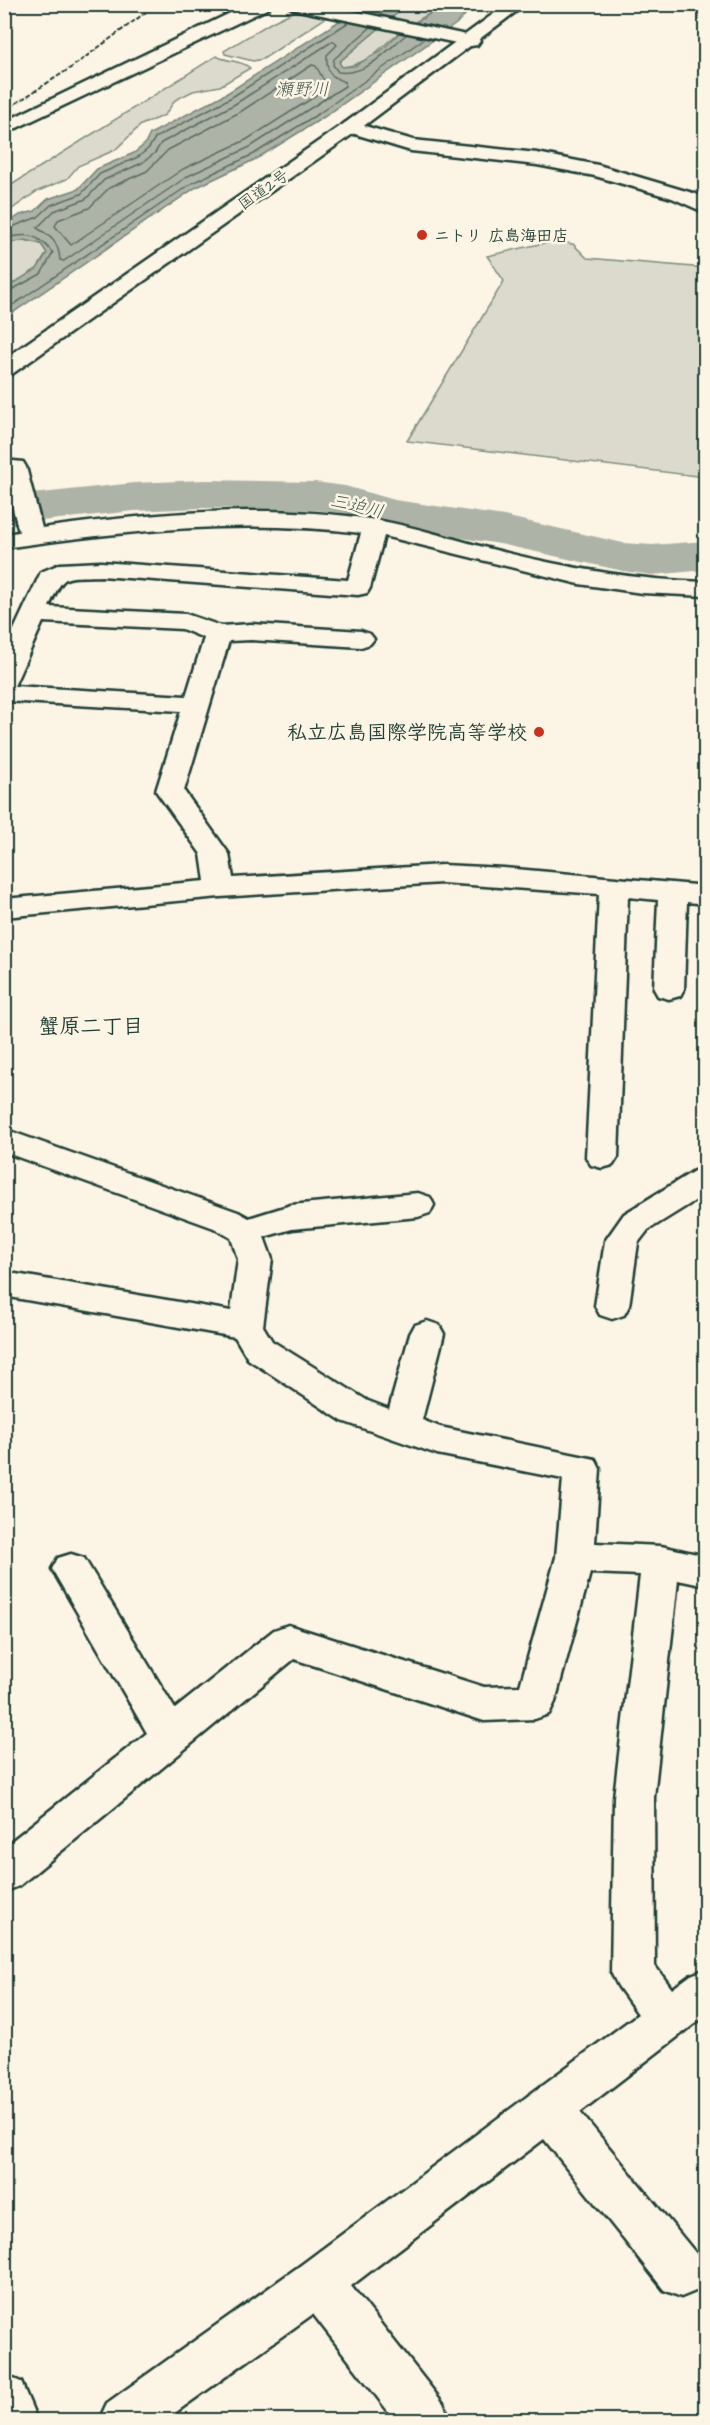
<svg xmlns="http://www.w3.org/2000/svg" width="710" height="2425" viewBox="0 0 710 2425" font-family="'Architects Daughter','Klee One',sans-serif">
<rect width="100%" height="100%" fill="#fcf5e5"/>
<filter id="ink" filterUnits="userSpaceOnUse"><feTurbulence type="fractalNoise" baseFrequency=".0167" numOctaves="2"/><feDisplacementMap in="SourceGraphic" scale="12" xChannelSelector="R" yChannelSelector="G"/><feConvolveMatrix kernelMatrix="1 2 1 2 8 2 1 2 1" color-interpolation-filters="sRGB"/></filter>
<g filter="url(#ink)">
<g fill="#dcdacc" stroke="#7e8c80" stroke-width="1.5">
<polygon points="307,5 338,5 327,17 263,59 253,61 225,54 224,51 272,22"/>
<path d="M404,5H444C429,14 413,22 400,32C378,48 372,64 341,67L338,63L402,9Z"/>
<path d="M216,56C227,62 242,60 250,68L220,86L193,91L175,100L165,115L141,125L115,150L78,166L67,179L36,192L5,214V189Z"/>
<polygon points="24,240 41,244 47,253 37,269 5,289 5,244"/>
<polygon points="553,241 573,244 587,258 705,268 705,477 407,441 504,281 487,256"/>
</g>
<polygon fill="#aeb3a7" stroke="#758479" stroke-width="1.5" points="357,5 404,5 402,9 339,62 342,67 355,66 382,50 399,33 444,5 475,5 456,24 324,117 256,159 195,188 5,318 4,289 37,269 47,253 41,244 25,240 5,244 5,225 20,215 35,211 48,199 78,189 97,169 134,153 145,144 150,134 229,92 344,18"/>
<g fill="none" stroke-linecap="round" stroke-linejoin="round">
<g stroke="#586c62" stroke-width="1.5">
<path d="M371,27L334,59L333,65L338,72C368,76 385,51 407,34"/>
<path d="M333,41L337,45L327,55C326,71 330,77 345,82V86L250,147L188,176L64,261L60,260C59,243 51,236 37,228L54,211L86,199L104,180L142,163L155,153L161,143L235,104Z"/>
<polygon points="312,65 316,66 327,86 311,99 246,140 183,169 71,245 55,226 58,220 89,208 109,188 147,171 168,150 240,112"/>
<polyline points="4,230 38,217 51,205 81,194 100,174 138,157 149,148 155,138 232,97 349,22"/>
<path d="M4,238C28,233 37,233 53,253L41,274L4,294"/>
<polyline points="4,311 192,183 254,154 321,112 425,38"/>
</g>
<polygon fill="#aeb3a7" fill-rule="evenodd" points="203,480 315,482 345,486 395,500 504,516 623,543 652,545 706,541 706,570 652,575 623,571 500,544 390,527 340,513 315,510 203,508 134,511 4,525 4,497 134,483"/>
<g stroke="#1f3d34" stroke-width="5">
<g id="minor">
<polygon points="249,4 271,4 269,8 4,134 4,122"/>
<polygon points="285,4 320,4 471,36 477,37 480,41 477,45 471,46 293,9"/>
<polygon points="351,122 413,140 537,153 598,165 706,197 706,213 672,198 595,176 537,165 411,151 345,131 342,127 345,123"/>
<path d="M4,460L23,462L26,467L42,528C152,513 266,503 376,520C415,527 453,539 491,549C562,567 632,580 706,582V596L642,593L579,584L384,536L370,588L367,593L358,595L101,576C63,578 65,571 49,607L186,614L221,626L251,624L361,631L370,634L374,639L370,644L361,647L251,640L229,641L184,791L229,854L233,878L442,865L504,868L706,886V904L687,902L684,989L680,996L669,999L658,996L654,989L658,900L628,897L618,1157L613,1165L602,1168L591,1165L586,1157L599,894L442,883L220,897L4,917V899L205,881L201,854L156,791L181,711L4,701V651L41,572L60,564L101,562L348,580L361,533C241,518 123,531 4,548V534L19,532L4,474ZM43,622L182,629L204,638L186,696L14,686Z"/>
<polygon points="4,1129 238,1212 249,1218 291,1205 418,1193 430,1197 434,1205 430,1213 418,1217 292,1229 264,1237 272,1259 263,1326 272,1341 368,1401 389,1409 410,1334 415,1325 427,1321 439,1325 444,1334 422,1420 440,1427 595,1459 600,1469 595,1543 661,1546 706,1556 706,1586 678,1580 654,1797 655,1966 672,1989 691,1975 706,1969 706,2015 580,2112 698,2256 705,2273 698,2290 681,2297 664,2290 544,2139 351,2286 443,2403 450,2420 395,2420 313,2314 165,2420 99,2420 107,2403 301,2265 638,2014 618,1986 611,1972 614,1797 640,1575 590,1573 555,1702 549,1714 535,1719 484,1721 294,1659 19,1886 4,1892 4,1847 147,1733 52,1569 58,1558 71,1554 84,1558 175,1709 274,1630 288,1625 484,1687 520,1686 556,1557 563,1479 437,1454 342,1421 248,1359 235,1337 4,1296 4,1272 231,1311 238,1259 231,1238 214,1228 4,1152"/>
<polygon points="706,1168 706,1194 648,1230 638,1243 629,1306 624,1315 612,1319 600,1315 595,1306 605,1241 624,1214 694,1171"/>
<polygon points="4,2375 21,2382 37,2420 4,2420"/>
</g>
</g>
<g stroke="#1f3d34" stroke-width="5">
<polygon id="highway" points="507,4 526,4 357,131 12,374 4,375 4,359 345,123"/>
</g>
<use href="#minor" fill="#fcf5e5" fill-rule="evenodd"/>
<use href="#highway" fill="#fcf5e5" fill-rule="evenodd"/>
<polyline stroke="#1f3d34" stroke-width="2" stroke-dasharray="5 2" stroke-linecap="butt" points="4,111 72,67 157,4"/>
</g>
</g>
<g fill="#c8321e" stroke="#fcf5e5" stroke-width="2">
<circle cx="422" cy="235" r="6"/>
<circle cx="539" cy="732" r="6"/>
</g>
<g text-anchor="middle" stroke-width="5" stroke-linejoin="round" paint-order="stroke">
<g font-size="16" fill="#1f3d34" stroke="#fcf5e5">
<text transform="translate(263 189) rotate(-35)" y="6">国道2号</text>
</g>
<g font-size="16" font-weight="bold" fill="#1f3d34" stroke="#fcf5e5" text-anchor="start">
<text x="434" y="241">ニトリ 広島海田店</text>
</g>
<g font-size="18" font-style="italic" fill="#435a51" stroke="#fcf5e5">
<text x="302" y="95">瀬野川</text>
<text transform="translate(357 506) rotate(13)" y="6">三迫川</text>
</g>
<g font-size="20" font-weight="bold" fill="#1f3d34" stroke="#fcf5e5" text-anchor="end">
<text x="527" y="739">私立広島国際学院高等学校</text>
</g>
<g font-size="21" font-weight="bold" fill="#1f3d34" stroke="#fcf5e5">
<text x="91" y="1033">蟹原二丁目</text>
</g>
</g>
<rect width="710" height="2425" fill="none" stroke="#fcf5e5" stroke-width="24"/>
<rect x="12" y="12" width="686" height="2401" fill="none" stroke="#1f3d34" stroke-width="2" filter="url(#ink)"/>
</svg>
